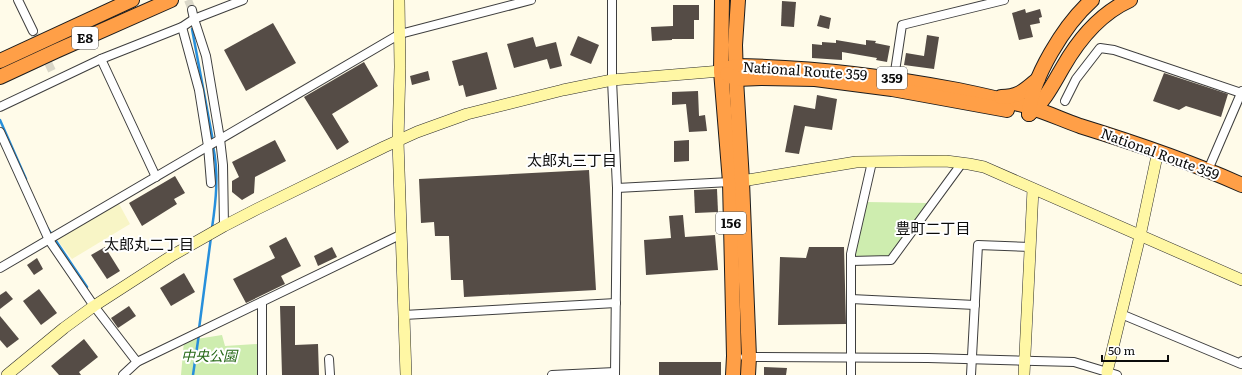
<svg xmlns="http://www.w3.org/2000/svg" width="1242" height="375" viewBox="0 0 1242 375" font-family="Literata,'Noto Sans JP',serif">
<rect width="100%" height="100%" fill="#fffbe9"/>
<polygon fill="#f8f5c6" points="118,202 130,224 72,259 58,241 58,238"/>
<g fill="#ceedaf">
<polygon points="867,202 927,203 890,258 853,258"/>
<polygon points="222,335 225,346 257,344 258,375 181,375 184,341"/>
</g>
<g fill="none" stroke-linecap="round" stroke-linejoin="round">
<g stroke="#278fdb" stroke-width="2.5">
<polyline points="192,29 213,141"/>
<polyline points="0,120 26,179"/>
<polyline points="46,226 87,287"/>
<path d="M212,228C216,201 219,173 213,146"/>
<polyline points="199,329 211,237"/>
<polyline points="193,375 199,334"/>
</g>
</g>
<g fill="#554c46">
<polygon points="782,1 796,2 794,27 781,26"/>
<polygon points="673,5 699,5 699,20 694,20 694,39 672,39 672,40 652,41 651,27 673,26"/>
<polygon points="1025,9 1026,13 1040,9 1042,17 1039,18 1040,23 1030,25 1033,37 1019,40 1012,13"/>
<polygon points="820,15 831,18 829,29 817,26"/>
<polygon points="273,23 296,63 246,91 224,50"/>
<polygon points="927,35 939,37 934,69 904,65 906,53 924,56"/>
<polygon points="578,36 599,45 591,64 570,55"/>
<polygon points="533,37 536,47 556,42 562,66 550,69 547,59 514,68 507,44"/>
<polygon points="836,40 866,45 866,40 876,41 875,43 890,46 887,62 876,60 877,58 842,52 842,60 812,58 812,44 822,45 822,42 836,43"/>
<polygon points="487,52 497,89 466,97 463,85 459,86 452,61"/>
<polygon points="364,62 378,86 332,114 349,142 337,150 304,97"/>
<polygon points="428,71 430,80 412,85 410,76"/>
<polygon points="1164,73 1228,94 1221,117 1186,106 1179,110 1153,101"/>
<polygon points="698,91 699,116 705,115 707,131 689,132 686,104 672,105 672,92"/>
<polygon points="817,95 837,99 832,130 805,126 799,154 785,152 794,105 815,109"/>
<polygon points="275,140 286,161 255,177 254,193 242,200 232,192 232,181 239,177 232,162"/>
<polygon points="689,140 689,161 674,162 674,141"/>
<polygon points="589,170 596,290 464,297 463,280 451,280 449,236 435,236 434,222 421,223 419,179"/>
<polygon points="175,176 185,193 174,199 177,204 142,226 129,203"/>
<polygon points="717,189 718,212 695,213 694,190"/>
<polygon points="683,215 685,237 715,235 718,270 646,275 644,240 671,238 669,216"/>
<polygon points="286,237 301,266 281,276 285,284 246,303 233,279 275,258 269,246"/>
<polygon points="105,247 120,271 107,279 91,255"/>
<polygon points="332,247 337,257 318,266 314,256"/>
<polygon points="809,247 844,247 846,324 778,325 780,257 806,258"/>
<polygon points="37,258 43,269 34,275 27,265"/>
<polygon points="184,273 195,292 171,306 160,288"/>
<polygon points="39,289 57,313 41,325 23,301"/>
<polygon points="6,291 13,299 0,309 0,295"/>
<polygon points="129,306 136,316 118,328 111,318"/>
<polygon points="280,306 295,306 295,345 318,344 319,375 282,375"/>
<polygon points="0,316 19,339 7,348 0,340"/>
<polygon points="84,339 98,357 79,372 81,375 59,375 51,366"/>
<rect x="659" y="362" width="62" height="13"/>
<polygon points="764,367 787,368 786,375 764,375"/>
</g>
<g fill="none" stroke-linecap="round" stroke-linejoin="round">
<g stroke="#dad7c8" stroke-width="8" stroke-dasharray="8 4" stroke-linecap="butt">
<polyline points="188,0 192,10"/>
<polyline points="33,31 52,71"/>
</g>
<g stroke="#3e3e3e" stroke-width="10">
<g id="street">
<polyline points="18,0 33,31"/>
<polyline points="612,0 612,80 617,188 615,375"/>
<polyline points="192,10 194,19 206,56 220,139 223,165 224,226"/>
<polyline points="182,27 199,90 208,146 211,183"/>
<polyline points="101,59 156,177"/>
<polyline points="894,78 902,25 1004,0"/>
<polyline points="1065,101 1076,79 1100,48 1114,50 1241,93"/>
<polyline points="0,107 101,59 182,27 194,19 243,0"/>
<polyline points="0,132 49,240 94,306 137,362"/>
<polyline points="1208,170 1242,91"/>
<polyline points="617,188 730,182"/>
<polyline points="851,261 891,260 962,163"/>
<polyline points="0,268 400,34 531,0"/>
<polyline points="851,299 975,305"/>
<polyline points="262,302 262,375"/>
<polyline points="1121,314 1241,364 1242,361"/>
<polyline points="404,315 616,303"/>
<polyline points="745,357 928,358 1074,362 1117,375"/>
<polyline points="329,359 330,375"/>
<polyline points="123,375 137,362 402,234"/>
<polyline points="552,375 615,372"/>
<polyline points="851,375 851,254 872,162"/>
<polyline points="971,375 978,245 1031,247"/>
</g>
</g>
<g stroke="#2d2d2d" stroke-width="12">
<g id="secondary">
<polyline points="399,0 400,67 398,141 406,375"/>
<polyline points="742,181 856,162 946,161 969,164 984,167 1242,280"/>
<polyline points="1107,372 1140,236 1158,151"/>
<polyline points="7,375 64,328 94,306 173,255 224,226 257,209 384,147 417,132 467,114 563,90 612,80 721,71"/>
<polyline points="1024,375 1033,189"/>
</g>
</g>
<g stroke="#1c1c1c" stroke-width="16">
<g id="highway">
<polyline points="722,0 721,71 730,182 734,356 733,375"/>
<polyline points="738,0 735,45 736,79 742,181 749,357 748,375"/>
<polyline points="0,61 132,0"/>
<path d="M721,71L735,66C810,67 884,76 958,90C982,95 1006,100 1029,107C1046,112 1063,120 1080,126C1135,143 1189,161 1242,185"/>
<polyline points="727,74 736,79 761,78 815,79 892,89 1007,110"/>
<polyline points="0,77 56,51 171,0"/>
<path d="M1001,97C1019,97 1025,90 1038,79"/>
<path d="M1029,114C1045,101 1053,84 1063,67C1079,39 1101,13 1130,0"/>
<path d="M1029,114C1031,78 1065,24 1092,0"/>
</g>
</g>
<use href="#street" stroke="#fff" stroke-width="8"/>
<use href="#secondary" stroke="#fff7a4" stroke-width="11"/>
<use href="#highway" stroke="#ff9f47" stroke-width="14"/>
</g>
<g text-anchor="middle" stroke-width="4" stroke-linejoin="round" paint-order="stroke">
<g fill="#fff" stroke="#545454" stroke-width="1">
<rect x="72" y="27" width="26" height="22" rx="3"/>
<rect x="877" y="67" width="30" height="22" rx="3"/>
<rect x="716" y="212" width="30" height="22" rx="3"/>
</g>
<g font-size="13" font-weight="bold" fill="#0b0b0b">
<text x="85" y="43">E8</text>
<text x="892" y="83">359</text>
<text x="731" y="228">156</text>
</g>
<g font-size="14" fill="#0b0b0b" stroke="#fff">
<text transform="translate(805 71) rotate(4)" y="5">National Route 359</text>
<text transform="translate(1160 154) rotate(20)" y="5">National Route 359</text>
</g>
<g font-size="14" font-style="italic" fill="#256816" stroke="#fff">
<text x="209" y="361">中央公園</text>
</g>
<g font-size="15" fill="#0b0b0b" stroke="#fff">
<text x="572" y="166">太郎丸三丁目</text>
<text x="933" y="234">豊町二丁目</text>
<text x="149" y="250">太郎丸二丁目</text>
</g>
</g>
<path d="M1102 355v6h66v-6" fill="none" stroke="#0b0b0b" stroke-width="2"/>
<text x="1108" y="355" font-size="12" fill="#0b0b0b" stroke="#ffffff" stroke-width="3" paint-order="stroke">50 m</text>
</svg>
